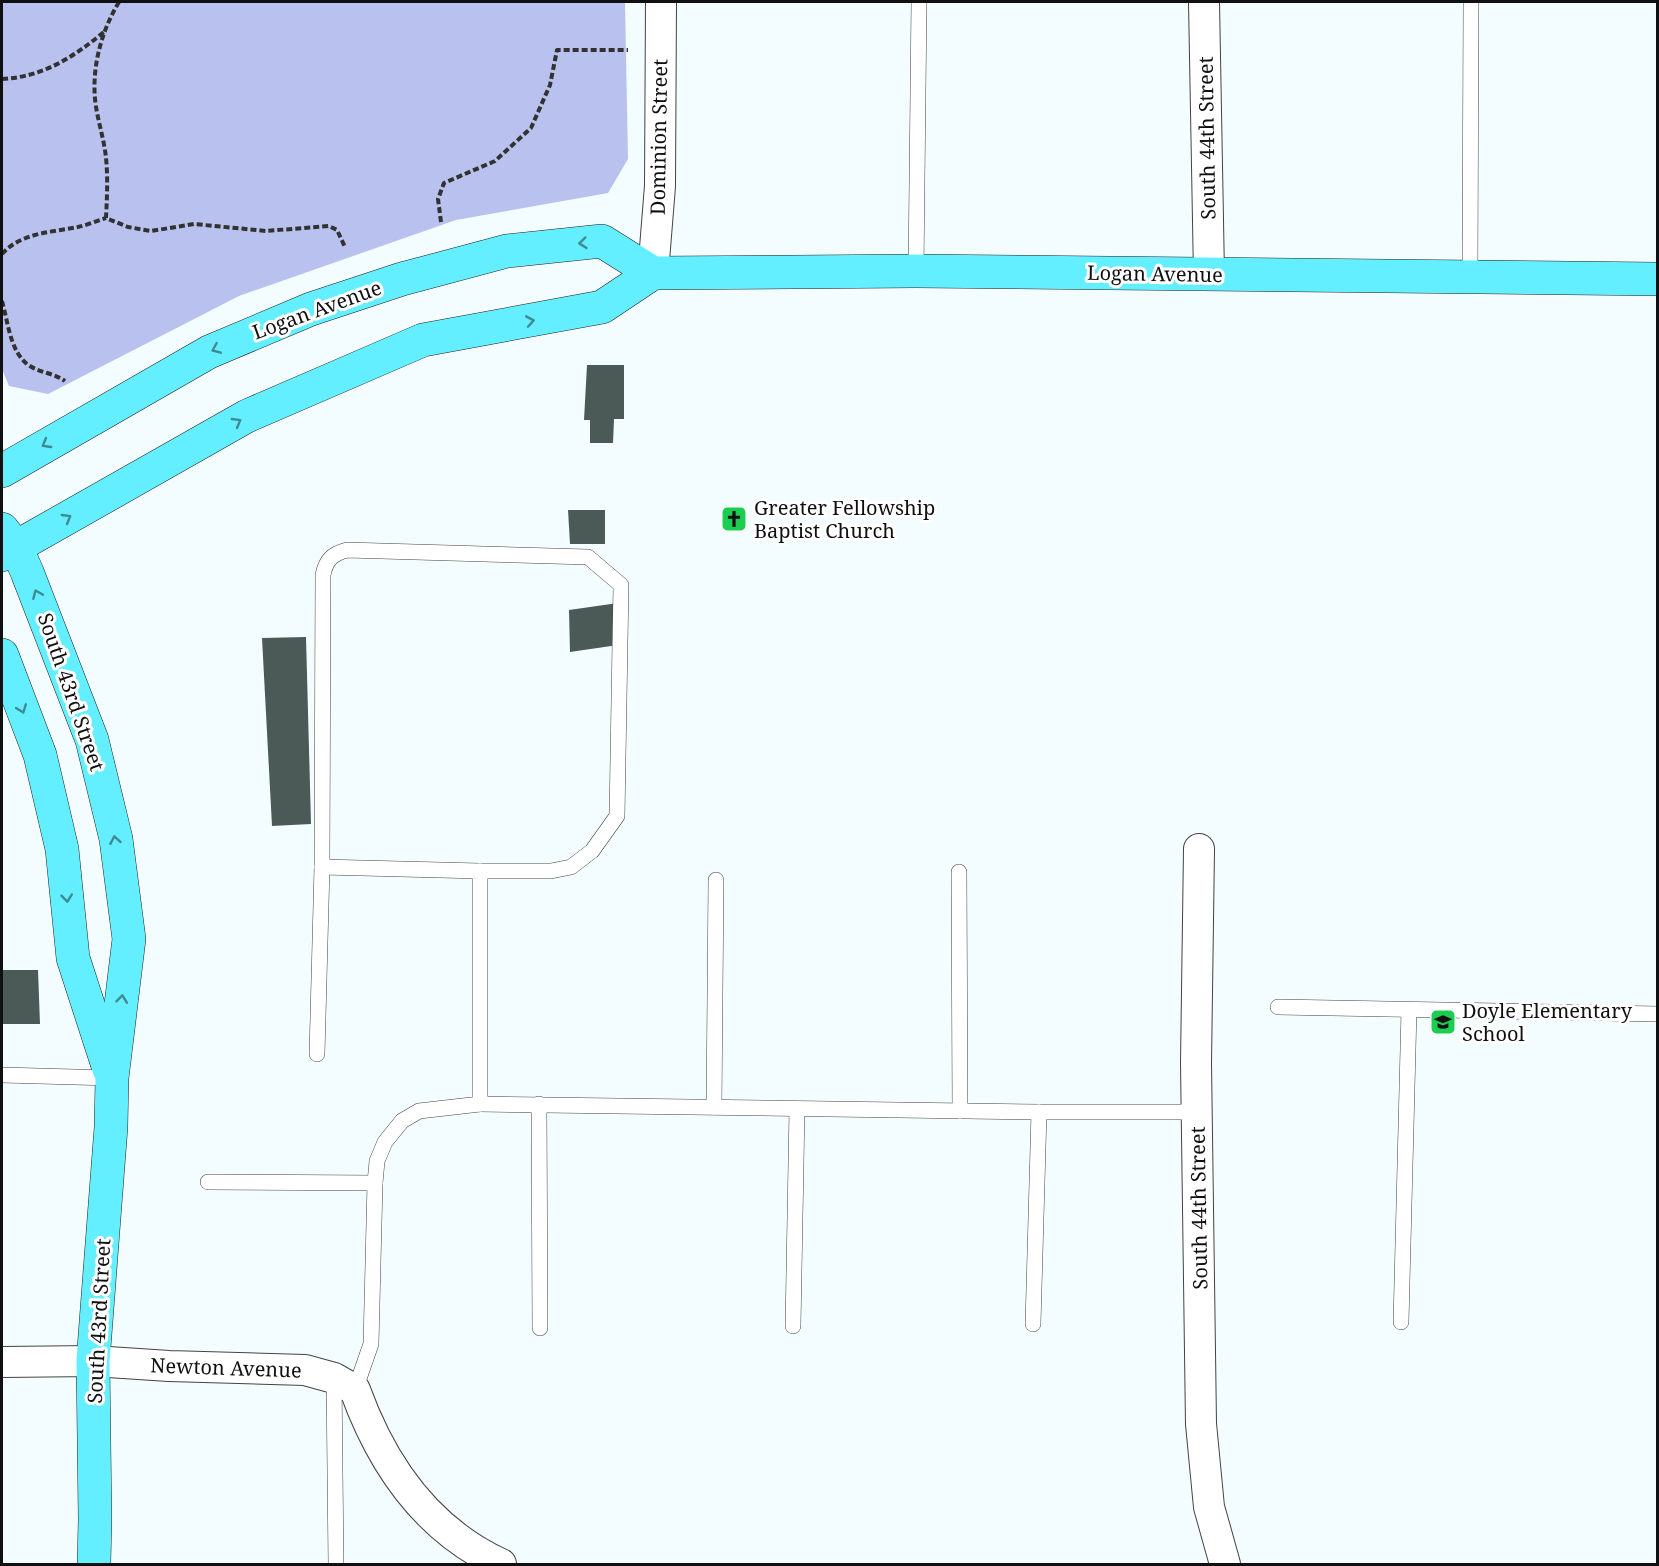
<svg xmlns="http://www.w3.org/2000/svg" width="1659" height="1566" viewBox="0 0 1659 1566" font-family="'Noto Serif',serif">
<rect width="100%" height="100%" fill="#f3fdff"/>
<polygon fill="#b9c2ee" points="2,2 625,2 628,159 608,193 456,220 239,296 48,394 9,386 2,369"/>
<g fill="#4b5a56">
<polygon points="587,365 624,365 624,419 614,419 613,443 590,443 590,420 584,420"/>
<polygon points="568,510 605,510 605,544 570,544"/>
<polygon points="618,603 618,645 570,652 569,610"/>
<polygon points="306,637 311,824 272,826 262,638"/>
<polygon points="2,970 38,970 40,1024 2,1024"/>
</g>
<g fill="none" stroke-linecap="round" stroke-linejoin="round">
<g stroke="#434343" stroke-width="16">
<g id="service">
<polyline points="916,271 919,2"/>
<polyline points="1470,277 1471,2"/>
<path d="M322,867L323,575C326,560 332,554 347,550L588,557L621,585L617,816L592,851L571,867L551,871H480"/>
<polyline points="959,872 960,1111"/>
<polyline points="1278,1007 1658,1014"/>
<polyline points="317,1054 322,867 480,871 480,1104 419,1111 402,1121 385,1142 377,1161 375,1183"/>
<polyline points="2,1075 112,1078"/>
<polyline points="480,1104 1039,1112 1198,1112"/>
<polyline points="539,1104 540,1328"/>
<polyline points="714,1107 716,880"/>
<polyline points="208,1182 375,1183 371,1344 355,1390"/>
<polyline points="1401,1322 1409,1010"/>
<polyline points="1033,1324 1039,1112"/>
<polyline points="793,1326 797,1109"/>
<polyline points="334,1378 336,1564"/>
</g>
</g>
<g stroke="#434343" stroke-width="32">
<g id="minor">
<polyline points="1204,2 1209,275"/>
<polyline points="653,273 660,186 661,2"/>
<polyline points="1199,849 1196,1063 1201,1424 1209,1507 1225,1564"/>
<path d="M2,1362L93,1361L169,1366L305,1370L334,1378L355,1390C382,1465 427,1530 501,1564"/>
</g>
</g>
<g stroke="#212121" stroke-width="34">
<g id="primary">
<polyline points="2,471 209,352 311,309 402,279 507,251 602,241 653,273 916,271 1658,279"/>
<polyline points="2,529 16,547 27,572 92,740 116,839 129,939 112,1078 111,1127 93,1361 95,1519 94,1564"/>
<polyline points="2,555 247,416 423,340 602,307 653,273"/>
<polyline points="2,655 40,755 62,849 73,958 109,1069"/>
</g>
</g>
<g stroke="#323232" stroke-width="4" stroke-dasharray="6 3" stroke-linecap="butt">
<path d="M119,2C102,30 92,65 95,99C97,119 104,138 106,158C108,178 107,198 106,218L128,227L151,231L194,224L266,231L329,226L337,230L345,247"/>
<path d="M2,79C43,77 74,57 105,31"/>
<polyline points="441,222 438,199 444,183 495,161 531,128 550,85 557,50 628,50"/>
<path d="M2,254C20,233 52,232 78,227C87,225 97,221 106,218"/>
<path d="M2,301C8,321 10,354 30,366C41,373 54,373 65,381"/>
</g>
<use href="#service" stroke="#fff" stroke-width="15"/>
<use href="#minor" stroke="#fff" stroke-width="30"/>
<use href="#primary" stroke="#63efff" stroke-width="33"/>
</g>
<defs><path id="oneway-chevron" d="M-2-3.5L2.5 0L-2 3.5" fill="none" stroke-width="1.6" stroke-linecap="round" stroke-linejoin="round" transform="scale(1.5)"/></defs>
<g stroke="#3e8b93">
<use href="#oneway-chevron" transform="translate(583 243) rotate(174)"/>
<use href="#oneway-chevron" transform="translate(530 321) rotate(-10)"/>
<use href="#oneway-chevron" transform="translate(216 349) rotate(157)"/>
<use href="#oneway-chevron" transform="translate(237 422) rotate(-30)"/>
<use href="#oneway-chevron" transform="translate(46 444) rotate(150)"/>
<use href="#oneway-chevron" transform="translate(67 518) rotate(-30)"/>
<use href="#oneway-chevron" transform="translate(37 594) rotate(-113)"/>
<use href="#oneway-chevron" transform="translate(22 709) rotate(69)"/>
<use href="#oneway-chevron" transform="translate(115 840) rotate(-100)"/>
<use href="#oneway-chevron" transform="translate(67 898) rotate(84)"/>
<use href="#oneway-chevron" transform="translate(122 999) rotate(-83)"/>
</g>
<defs>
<g id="church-square" transform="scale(1.35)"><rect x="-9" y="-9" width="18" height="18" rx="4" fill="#1bcd50" stroke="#fff"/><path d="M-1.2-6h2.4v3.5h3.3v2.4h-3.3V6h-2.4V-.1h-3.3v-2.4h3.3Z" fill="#111"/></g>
<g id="school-square" transform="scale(1.35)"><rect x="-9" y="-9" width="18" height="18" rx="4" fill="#1bcd50" stroke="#fff"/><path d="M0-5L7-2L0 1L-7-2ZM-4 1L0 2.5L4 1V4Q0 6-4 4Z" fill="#111"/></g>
</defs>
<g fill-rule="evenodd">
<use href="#church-square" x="734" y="519"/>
<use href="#school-square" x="1443" y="1022"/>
</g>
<g text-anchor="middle" stroke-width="6" stroke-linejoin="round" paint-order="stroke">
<g font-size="20" fill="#101010" stroke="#fff">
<text transform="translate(659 137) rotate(-89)" y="7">Dominion Street</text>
<text transform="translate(1207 138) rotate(-91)" y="7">South 44th Street</text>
<text transform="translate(1155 274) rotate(1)" y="7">Logan Avenue</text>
<text transform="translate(317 310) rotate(-20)" y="7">Logan Avenue</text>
<text transform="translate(71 692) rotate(71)" y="7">South 43rd Street</text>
<text transform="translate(1199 1208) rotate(-91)" y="7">South 44th Street</text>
<text transform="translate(99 1321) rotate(-87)" y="7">South 43rd Street</text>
<text transform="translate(226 1368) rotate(2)" y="7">Newton Avenue</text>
</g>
<g font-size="20" fill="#101010" stroke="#fff" text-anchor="start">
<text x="754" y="515">Greater Fellowship<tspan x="754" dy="23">Baptist Church</tspan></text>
<text x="1462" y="1018">Doyle Elementary<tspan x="1462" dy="23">School</tspan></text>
</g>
</g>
<rect width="1659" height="1566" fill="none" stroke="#101010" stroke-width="6"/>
</svg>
